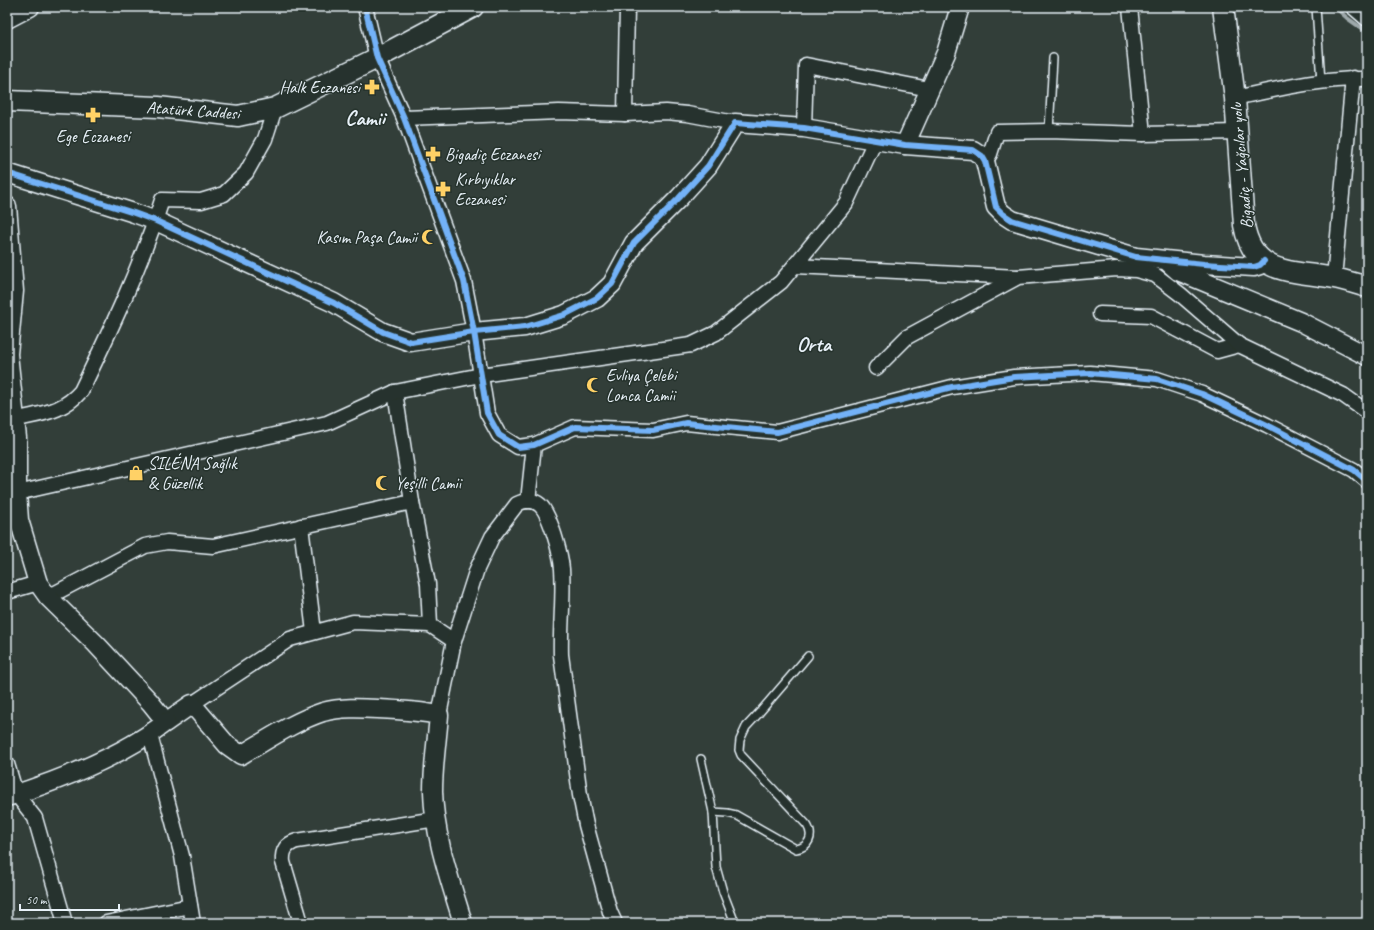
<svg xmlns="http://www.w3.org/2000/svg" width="1374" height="930" viewBox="0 0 1374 930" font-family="Caveat,sans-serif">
<rect width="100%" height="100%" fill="#323e39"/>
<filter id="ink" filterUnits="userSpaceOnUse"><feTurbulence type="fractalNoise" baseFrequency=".025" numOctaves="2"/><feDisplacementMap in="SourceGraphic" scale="8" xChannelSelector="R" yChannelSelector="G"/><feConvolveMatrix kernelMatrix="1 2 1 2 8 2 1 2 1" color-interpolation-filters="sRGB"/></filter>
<g filter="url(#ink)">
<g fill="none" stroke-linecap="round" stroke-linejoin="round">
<polyline stroke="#9ea9ab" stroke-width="4" points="1335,7 1347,18 1367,32"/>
<g stroke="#e8f1f8" stroke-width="10">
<g id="service">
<polyline points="1316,7 1321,82"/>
<polyline points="1049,131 1053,58"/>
<polyline points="701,759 713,812 716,867 723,892 735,923"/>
<path d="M713,812L727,813L736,815L796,849C809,847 814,836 807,825L741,755L739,750L740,740L746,727L759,713L808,656"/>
</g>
</g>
<g stroke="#e8f1f8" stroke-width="17">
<g id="minor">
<polyline points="365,7 377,58 404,118 464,281 474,332 487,413 499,435 518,447 534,445 575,427 653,430 686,423 777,432 952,387 1014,377 1090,373 1157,379 1202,394 1267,425 1354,470 1367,481"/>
<polyline points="1130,7 1143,134"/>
<polyline points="1353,7 1367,19"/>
<path d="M1235,98C1278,89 1322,78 1367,79"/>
<polyline points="625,114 627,7"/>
<polyline points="404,118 559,112 625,114 666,112 687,114 735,123"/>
<polyline points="804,128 806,65 929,89"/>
<polyline points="985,161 990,154 997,132 1049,131 1143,134 1238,132"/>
<polyline points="795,266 1018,277"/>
<polyline points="1334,278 1353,78"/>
<polyline points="1100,314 1151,316 1217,351 1239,345"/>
<polyline points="876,368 907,337 1018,277 1117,269 1136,270 1155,275 1180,294 1239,345 1343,395 1367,412"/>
<polyline points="395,392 412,502 428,584 430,625 454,641"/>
<path d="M15,420C41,413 62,413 81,391C111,329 141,266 162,200L201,201L224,194L246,173L265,139L275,108"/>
<polyline points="7,497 17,493 327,423 395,392 481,375 691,345 716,333 781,282 846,203 875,141"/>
<polyline points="528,501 534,445"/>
<polyline points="301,526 314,632"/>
<polyline points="7,592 38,583"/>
<polyline points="48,597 145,546 167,542 213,546 412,502"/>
<polyline points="192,704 290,639 353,622 430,625"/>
<path d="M439,715L454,641L477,569L492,537L517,504C525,500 533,499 540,505C550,514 561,555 562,569C564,597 560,626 561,655L580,795L586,825L610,912L615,923"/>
<polyline points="150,735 182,856 193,923"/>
<polyline points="7,764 16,794 35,818 65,923"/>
<polyline points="106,923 190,906"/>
<path d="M301,923L283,862C282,851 286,844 297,841L436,819"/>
</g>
</g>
<g stroke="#e8f1f8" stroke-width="21">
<g id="tertiary">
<polyline points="7,19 30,7"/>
<polyline points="905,145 946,53 960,7"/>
<polyline points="7,173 134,213 156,221 334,303 383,332 411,342 474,332 525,327 564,315 597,298 612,284 634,243 679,198 708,166 735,123 804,128 905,145 973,150 982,156 985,161 996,207 1003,214 1012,220 1136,257 1204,264 1254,267 1260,265 1264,261"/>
<path d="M7,206L14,291L8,354L17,438V493L19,520L38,583L48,597L96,644L150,702L166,722L192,704L227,745L241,755C267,740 295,721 323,712C341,707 360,708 378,709C399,710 419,711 439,715C437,740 433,766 433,791C434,836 450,880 463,923"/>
<polyline points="1169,263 1178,271 1301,322 1367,356"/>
<path d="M7,797C61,780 121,757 166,722"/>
</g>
</g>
<g stroke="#e8f1f8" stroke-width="23">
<g id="secondary">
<path d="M1223,7L1235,98L1244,225C1253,277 1294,270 1334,278C1345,280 1356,284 1367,287"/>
<polyline points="7,101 158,107 238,116 275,108 377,58 473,7"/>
</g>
</g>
<use href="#service" stroke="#26332d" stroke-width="7"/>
<use href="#minor" stroke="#26332d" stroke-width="14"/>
<use href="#tertiary" stroke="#26332d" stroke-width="18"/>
<use href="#secondary" stroke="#26332d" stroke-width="20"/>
<g stroke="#26332d" stroke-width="8">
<g id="cycleway">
<polyline points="365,7 377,58 404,118 464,281 474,332 487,413 499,435 518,447 534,445 575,427 653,430 686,423 777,432 952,387 1014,377 1090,373 1157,379 1202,394 1267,425 1354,470 1367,481"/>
<polyline points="7,173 134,213 156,221 334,303 383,332 411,342 474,332 525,327 564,315 597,298 612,284 634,243 679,198 708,166 735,123 804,128 905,145 973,150 982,156 985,161 996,207 1003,214 1012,220 1136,257 1204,264 1254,267 1260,265 1264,261"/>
</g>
</g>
<use href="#cycleway" stroke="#73b2f8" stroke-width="6"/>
</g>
</g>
<defs>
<g id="pharmacy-bare" transform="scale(1.2)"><path d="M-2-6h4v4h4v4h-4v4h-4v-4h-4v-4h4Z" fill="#ffd166" stroke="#26332d" stroke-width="2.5" paint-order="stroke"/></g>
<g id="mosque-bare" transform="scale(1.2)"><path d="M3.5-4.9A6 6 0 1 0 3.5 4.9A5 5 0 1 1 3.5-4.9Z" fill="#ffd166" stroke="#26332d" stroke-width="2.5" paint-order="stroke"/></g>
<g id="shop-bare" transform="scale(1.2)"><path d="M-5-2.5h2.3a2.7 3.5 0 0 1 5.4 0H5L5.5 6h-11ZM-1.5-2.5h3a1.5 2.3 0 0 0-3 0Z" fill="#ffd166" stroke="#26332d" stroke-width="2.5" paint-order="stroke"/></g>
</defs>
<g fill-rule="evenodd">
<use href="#pharmacy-bare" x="372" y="87"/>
<use href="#pharmacy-bare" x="93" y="115"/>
<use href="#pharmacy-bare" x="433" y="154"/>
<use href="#pharmacy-bare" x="443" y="189"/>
<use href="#mosque-bare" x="429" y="237"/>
<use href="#mosque-bare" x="594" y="385"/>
<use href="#shop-bare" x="136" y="473"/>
<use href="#mosque-bare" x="383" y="483"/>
</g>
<g text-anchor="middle" stroke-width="3" stroke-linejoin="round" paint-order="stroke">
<g font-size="17" fill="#e8f1f8" stroke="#26332d" text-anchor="start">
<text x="360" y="93" text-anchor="end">Halk Eczanesi</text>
<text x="93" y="142" text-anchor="middle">Ege Eczanesi</text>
<text x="445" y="160">Bigadiç Eczanesi</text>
<text x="455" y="185">Kırbıyıklar<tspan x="455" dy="20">Eczanesi</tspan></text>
<text x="417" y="243" text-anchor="end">Kasım Paşa Camii</text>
<text x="606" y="381">Evliya Çelebi<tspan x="606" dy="20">Lonca Camii</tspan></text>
<text x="148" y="469">SILÉNA Sağlık<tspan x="148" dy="20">&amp; Güzellik</tspan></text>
<text x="395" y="489">Yeşilli Camii</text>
</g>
<g font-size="17" fill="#e8f1f8" stroke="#26332d">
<text transform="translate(193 110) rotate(4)" y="6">Atatürk Caddesi</text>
<text transform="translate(1241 166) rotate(-95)" y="6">Bigadiç - Yağcılar yolu</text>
</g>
<g font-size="21" font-weight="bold" fill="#e8f1f8" stroke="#26332d">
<text x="365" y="125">Camii</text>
<text x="814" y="351">Orta</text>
</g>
</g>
<rect width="1374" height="930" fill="none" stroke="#26332d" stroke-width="24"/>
<rect x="12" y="12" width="1350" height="906" fill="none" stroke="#e8f1f8" stroke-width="1.5" filter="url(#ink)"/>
<path d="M20 904v6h99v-6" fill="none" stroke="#e8f1f8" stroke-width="2"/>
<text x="26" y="904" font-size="12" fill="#e8f1f8" stroke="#26332d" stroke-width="3" paint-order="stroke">50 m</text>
</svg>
